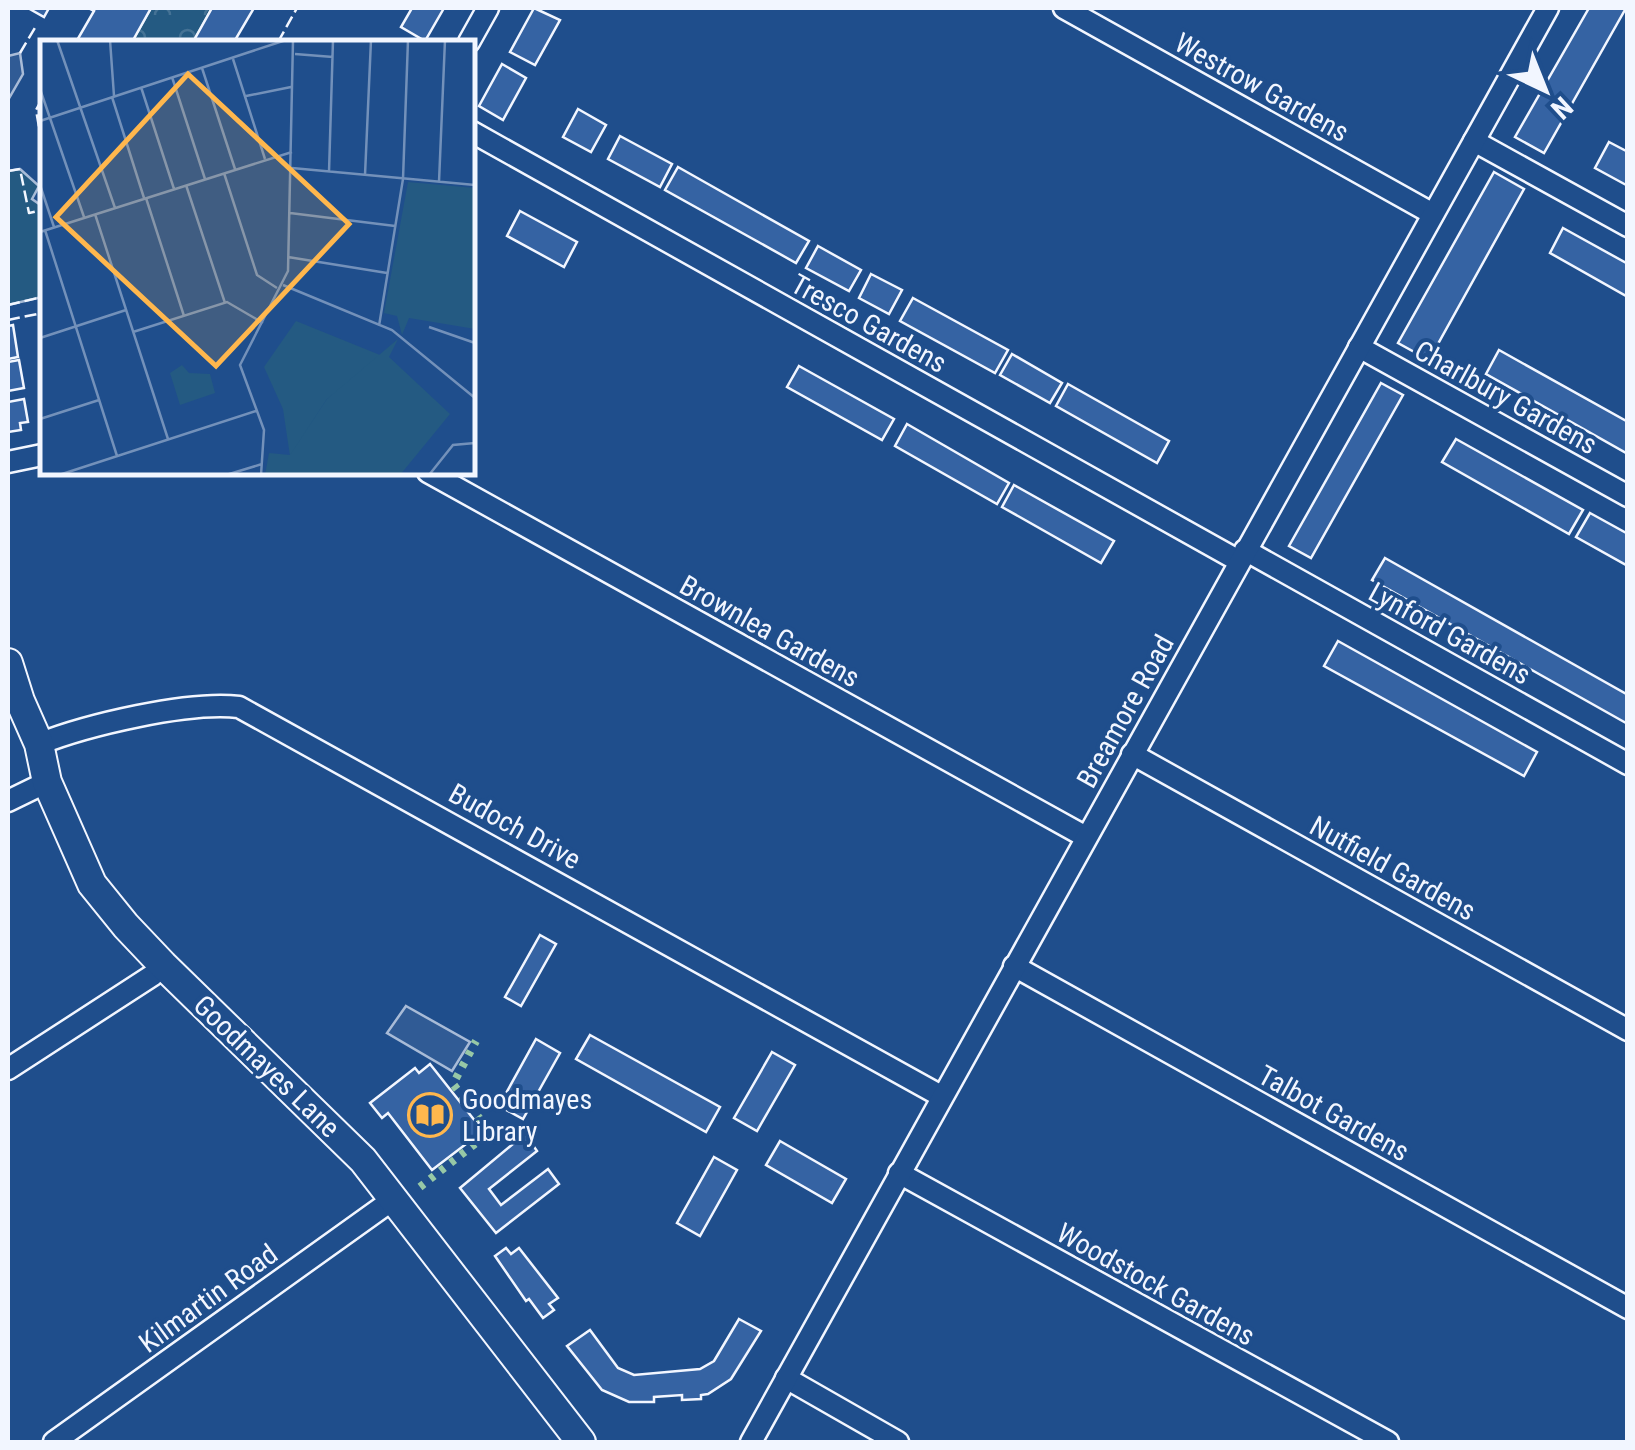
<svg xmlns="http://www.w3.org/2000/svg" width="1635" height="1450" viewBox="0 0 1635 1450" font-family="'Roboto Condensed',sans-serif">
<defs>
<pattern id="forest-crowns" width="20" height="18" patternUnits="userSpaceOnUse" patternTransform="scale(2.5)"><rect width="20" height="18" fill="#245a82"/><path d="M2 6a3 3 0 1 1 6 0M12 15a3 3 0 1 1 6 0" fill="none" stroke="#447295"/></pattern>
</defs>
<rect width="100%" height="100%" fill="#1f4e8c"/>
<polygon fill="#245a82" stroke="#a8bbd7" stroke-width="2.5" points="20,169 39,186 32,199 42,206 42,297 8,305 8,171"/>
<polygon fill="url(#forest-crowns)" stroke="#a8bbd7" stroke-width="2.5" points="151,8 212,8 193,42 132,42"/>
<g fill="#305b95" stroke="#a8bbd7" stroke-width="2.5">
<polygon points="20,53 23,74 8,100 8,56"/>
<polygon points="406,1006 470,1042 452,1071 387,1033"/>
</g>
<g fill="#3563a3" stroke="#f2f6ff" stroke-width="2.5">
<polygon points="28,8 49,8 44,17"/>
<polygon points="88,8 151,8 132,42 76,42 94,11"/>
<polygon points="212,8 254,8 234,42 193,42"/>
<polygon points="412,8 444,8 425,41 401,27"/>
<polygon points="534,8 560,20 535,65 510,52"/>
<polygon points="1589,8 1626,8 1544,153 1515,137"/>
<polygon points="502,64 526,78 503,120 479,106"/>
<polygon points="578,109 606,125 591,152 563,137"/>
<polygon points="620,136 672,164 660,187 608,159"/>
<polygon points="1609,142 1628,152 1628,186 1595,168"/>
<polygon points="678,167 809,241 796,263 665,190"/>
<polygon points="1494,172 1524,189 1429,360 1398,343"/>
<polygon points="520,211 577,242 564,267 507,236"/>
<polygon points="1563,228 1628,264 1628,297 1550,253"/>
<polygon points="818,246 861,270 849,291 806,268"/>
<polygon points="871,274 902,290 889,314 859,298"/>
<polygon points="913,298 1008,350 995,373 900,321"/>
<polygon points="13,325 18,357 8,359 8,326"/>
<polygon points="1499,350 1628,422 1628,454 1486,374"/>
<polygon points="1012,354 1062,383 1050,403 1000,375"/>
<polygon points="19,360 24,388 8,391 8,362"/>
<polygon points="799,366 894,419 882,440 787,387"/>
<polygon points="1381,383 1403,395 1311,558 1289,546"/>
<polygon points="1068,384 1169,441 1157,463 1056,406"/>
<polygon points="24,399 28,422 20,423 21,430 8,432 8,402"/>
<polygon points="907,424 1009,483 997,504 895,446"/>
<polygon points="1456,439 1583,510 1569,534 1442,462"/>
<polygon points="1014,485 1114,541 1101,563 1002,507"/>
<polygon points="1590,513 1628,534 1628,566 1576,537"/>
<polygon points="1385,558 1628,695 1626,723 1372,580"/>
<polygon points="1338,641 1537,752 1524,776 1324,666"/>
<polygon points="540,935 556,944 521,1006 505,997"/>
<polygon points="590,1035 720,1107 706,1132 576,1059"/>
<polygon points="536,1039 560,1053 523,1119 499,1106"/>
<polygon points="772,1052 795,1065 757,1131 734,1118"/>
<polygon points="430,1064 483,1131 432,1170 388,1113 382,1118 370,1103 415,1068 419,1073"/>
<polygon points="525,1134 537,1151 489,1189 501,1205 548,1169 559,1184 496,1233 460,1188"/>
<polygon points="780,1141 846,1179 832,1203 766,1165"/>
<polygon points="714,1157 737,1170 700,1236 677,1223"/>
<polygon points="506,1248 511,1254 519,1248 558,1298 549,1304 554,1310 543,1318 529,1299 526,1301 495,1256"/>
<polygon points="739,1319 761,1331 731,1379 708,1394 701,1395 701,1399 682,1400 682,1395 654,1397 654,1402 629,1402 602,1390 567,1346 590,1330 618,1368 634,1375 700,1369 714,1361"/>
</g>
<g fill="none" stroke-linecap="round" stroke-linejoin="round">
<g stroke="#f2f6ff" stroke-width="25">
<g id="minor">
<polyline points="1064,8 1433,214"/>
<polyline points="469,42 488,8"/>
<polyline points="472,132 1239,561"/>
<polyline points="1474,141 1628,226"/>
<polyline points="1359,347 1628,496"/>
<polyline points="8,462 42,455"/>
<polyline points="428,472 1086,837"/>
<polyline points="1245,550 1628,764"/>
<path d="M39,744C87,725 188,701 239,707L941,1096"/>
<polyline points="1132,754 1628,1030"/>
<polyline points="8,801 47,782"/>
<polyline points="1014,966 1628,1308"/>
<polyline points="8,1069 153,975 163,965"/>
<polyline points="899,1173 1388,1442"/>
<polyline points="786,1378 898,1442"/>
<polyline points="54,1442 395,1198"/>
<polyline points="751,1442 1548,8"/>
</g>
</g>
<g stroke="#f2f6ff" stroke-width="32">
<polyline id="secondary" points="8,663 20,701 39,744 47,782 92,884 126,926 163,965 363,1160 581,1442"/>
</g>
<use href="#minor" stroke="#1f4e8c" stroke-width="20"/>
<use href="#secondary" stroke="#1f4e8c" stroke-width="28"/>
<polyline stroke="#97c8a6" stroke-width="8" stroke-dasharray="5 8" stroke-linecap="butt" points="420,1187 490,1132 453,1084 476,1041"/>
<g stroke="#f2f6ff" stroke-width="2.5" stroke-dasharray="12 5" stroke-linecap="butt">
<polyline points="278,42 297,8"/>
<polyline points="20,53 36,26"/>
<polyline points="42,99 36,110 42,144"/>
<polyline points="8,171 20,169 29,213 42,210"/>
<polyline points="8,305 42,297"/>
<polyline points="8,320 42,313"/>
</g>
</g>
<defs>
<g id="library-ring" transform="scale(2.25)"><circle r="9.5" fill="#1f4e8c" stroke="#ffb74d" stroke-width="1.5"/><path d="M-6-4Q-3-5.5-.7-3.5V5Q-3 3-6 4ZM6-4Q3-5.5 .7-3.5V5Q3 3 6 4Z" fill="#ffb74d"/></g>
</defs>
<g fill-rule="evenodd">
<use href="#library-ring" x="430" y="1115"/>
</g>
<g text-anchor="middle" stroke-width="8" stroke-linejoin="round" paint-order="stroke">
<g font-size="28" fill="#f2f6ff" stroke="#1f4e8c">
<text transform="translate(1262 87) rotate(29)" y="10">Westrow Gardens</text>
<text transform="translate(869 323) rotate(29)" y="10">Tresco Gardens</text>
<text transform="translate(1506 397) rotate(29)" y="10">Charlbury Gardens</text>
<text transform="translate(770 631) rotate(29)" y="10">Brownlea Gardens</text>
<text transform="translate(1450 633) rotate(29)" y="10">Lynford Gardens</text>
<text transform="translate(1125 711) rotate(-61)" y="10">Breamore Road</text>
<text transform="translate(515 826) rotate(29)" y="10">Budoch Drive</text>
<text transform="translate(1393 868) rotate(29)" y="10">Nutfield Gardens</text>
<text transform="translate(267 1066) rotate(44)" y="10">Goodmayes Lane</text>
<text transform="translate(1334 1113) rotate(29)" y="10">Talbot Gardens</text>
<text transform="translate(1156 1284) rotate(29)" y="10">Woodstock Gardens</text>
<text transform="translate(208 1298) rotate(-36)" y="10">Kilmartin Road</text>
</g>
<g font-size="28" fill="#f2f6ff" stroke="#1f4e8c" text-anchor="start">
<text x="462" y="1109">Goodmayes<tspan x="462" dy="32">Library</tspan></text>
</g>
</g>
<g transform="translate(40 40)">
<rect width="435" height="435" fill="#1f4e8c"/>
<path d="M256,281L345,317L287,359L250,416L243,369L224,327Z" fill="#245a82"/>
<path d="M368,142L435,148V289L369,278L362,295L357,276L344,273ZM358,299L349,317L410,374L360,435H225L229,413L250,415L287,359ZM142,325L149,333L170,334L175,353L140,365L130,333Z" fill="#245a82"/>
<path fill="none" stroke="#7391ba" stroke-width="2.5" d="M17,0L75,168M70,0L74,56M255,14L293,17M193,19L225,119M162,28L195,129M132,37L165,139M101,47L134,149M0,49L44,177M206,56L251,47M72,57L104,158M0,81L246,0M252,128L435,145M289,132L293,0M184,133L217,235L237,248M325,135L331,0M399,142L405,0M0,145L14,187M146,145L185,263M106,158L144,276M250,173L355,186M55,174L128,399M5,190L77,416M0,192L252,112M248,217L347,233M243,245L352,290L435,358M339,286L363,139L368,0M389,287L435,303M93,292L187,262L223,283M0,298L86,270M0,379L59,360M19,435L216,371M186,435L222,424M221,435L224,390L200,325L248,231L253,0M389,435L413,405L435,403"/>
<path fill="#ffb74d" fill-opacity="0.15" stroke="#ffb74d" stroke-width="5" d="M148,34L309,184L176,326L16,177Z"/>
<rect width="435" height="435" fill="none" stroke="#f2f6ff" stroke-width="5"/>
</g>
<rect width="1635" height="1450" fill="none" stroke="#f2f6ff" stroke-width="20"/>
<g transform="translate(1545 90) rotate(137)" stroke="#1f4e8c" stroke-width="8" paint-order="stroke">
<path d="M0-8L18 38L0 25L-18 38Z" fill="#f2f6ff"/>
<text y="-15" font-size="28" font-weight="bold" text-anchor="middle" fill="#f2f6ff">N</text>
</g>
</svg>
